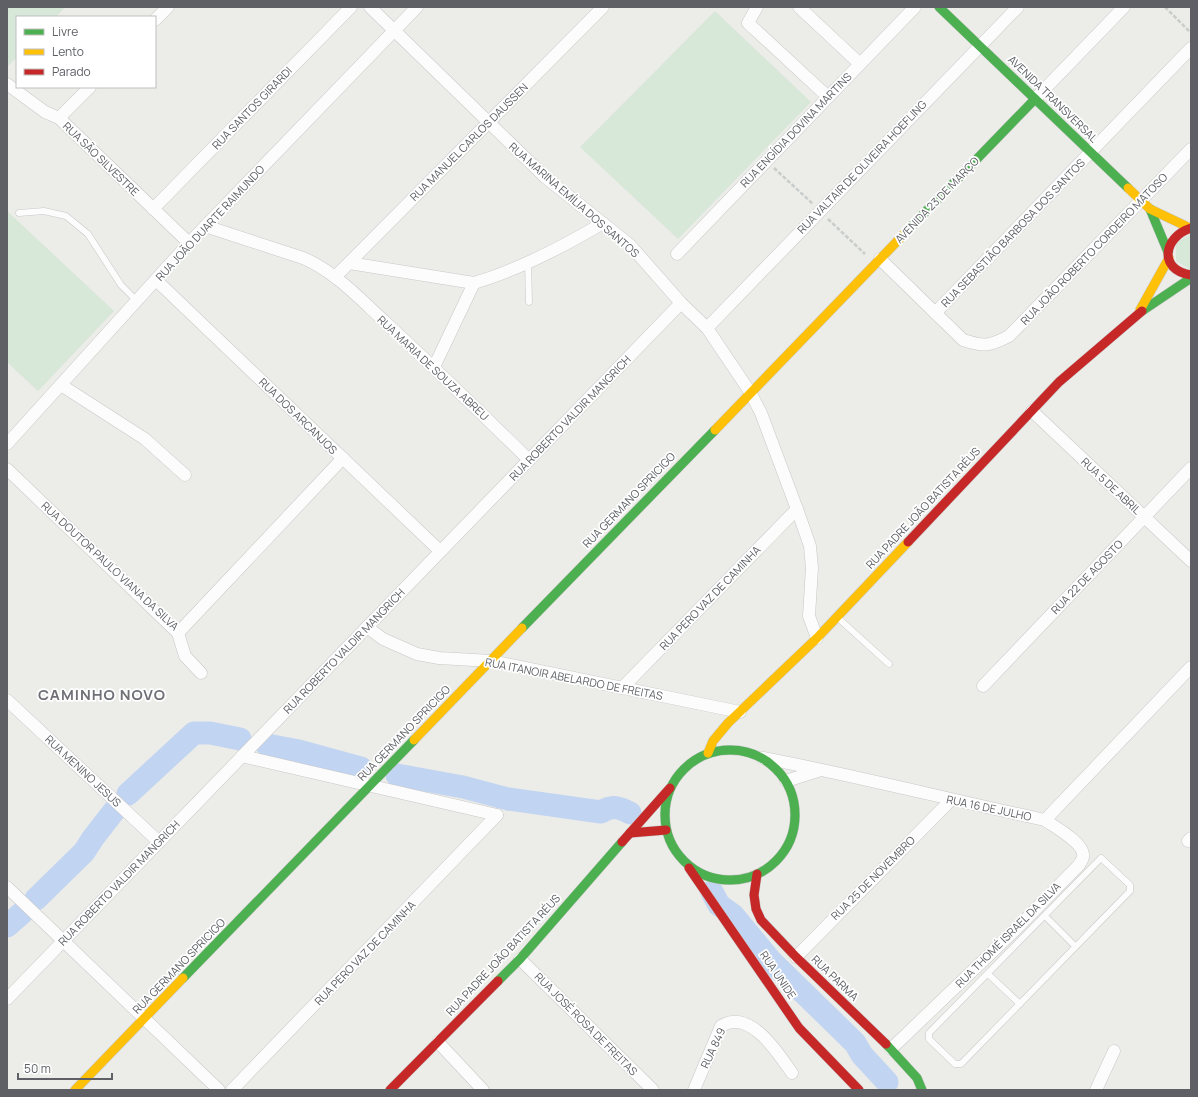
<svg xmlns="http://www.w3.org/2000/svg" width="1198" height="1097" viewBox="0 0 1198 1097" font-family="Manrope,sans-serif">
<rect width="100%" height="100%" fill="#ecece8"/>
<g fill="#d7e7d8">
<polygon points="7,7 65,7 56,17 17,17 17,57 7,67"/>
<polygon points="715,11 811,102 678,239 580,147"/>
<polygon points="7,211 114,311 38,391 7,362"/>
<polygon points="1191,234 1191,270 1176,261 1176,243"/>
</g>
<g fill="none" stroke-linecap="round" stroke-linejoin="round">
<g stroke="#c1d4f2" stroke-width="23">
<polyline points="267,745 299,751 361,768"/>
<path d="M397,775L463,787L508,799L601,812C612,805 619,807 630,813"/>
<polyline points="128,794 194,733 210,733 240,739"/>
<polyline points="712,892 719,905 733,915 771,961 855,1043 862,1055 887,1082"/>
<polyline points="36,899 84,852 93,838 114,811"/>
<polyline points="7,926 22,913"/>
</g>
<g stroke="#c8c8c8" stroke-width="7">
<g id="lane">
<polyline points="19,213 44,211 66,216 88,234 121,285 137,301"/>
<polyline points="528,262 529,302"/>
<polyline points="838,618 889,664"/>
<polygon points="1101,858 1130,885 1130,891 961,1064 955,1064 929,1039 929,1033"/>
<polyline points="1045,916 1075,946"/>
<polyline points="988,974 1020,1004"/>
</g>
</g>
<g stroke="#c8c8c8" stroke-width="13">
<g id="street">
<polyline points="370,7 545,177 630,245 681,303 707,328 750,392 761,413 797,509 810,546 812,568 809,616 817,638"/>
<polyline points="757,7 748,23 828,97"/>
<polyline points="799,7 860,64"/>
<polyline points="155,20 168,7"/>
<polyline points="7,84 45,112 59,118 189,243"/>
<polyline points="1035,99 1124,7"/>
<polyline points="59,118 90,87"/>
<polyline points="153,209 351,7"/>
<path d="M205,226L303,258C334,271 359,298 384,321C433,366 481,413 529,460"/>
<polyline points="677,254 915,7"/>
<path d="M880,259L963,340C984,347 990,346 1009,336L1191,149"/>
<path d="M349,263L474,283C518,270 564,246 603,223"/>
<polyline points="335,277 603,7"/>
<polyline points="156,280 440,551"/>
<polyline points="935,313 1191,48"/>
<polyline points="707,328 1018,7"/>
<polyline points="434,367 474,283"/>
<polyline points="61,385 145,439 185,475"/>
<polyline points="1032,411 1191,561"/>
<polyline points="7,444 189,243 417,7"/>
<polyline points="7,469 178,633 343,458"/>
<polyline points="367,627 383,639 417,654 439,658 491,661 740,712"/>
<polyline points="178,633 185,656 201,673"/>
<polyline points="983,686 1191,468"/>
<polyline points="622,688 797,509"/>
<polyline points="7,700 159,842"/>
<polyline points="242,756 497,815"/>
<path d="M763,758C858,776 951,800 1045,820L1191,667"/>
<polyline points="786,781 821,770"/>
<polyline points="1188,841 1191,838"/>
<polyline points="7,887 219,1090"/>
<polyline points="796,957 951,800"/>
<polyline points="520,959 653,1090"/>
<polyline points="7,999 681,303"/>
<polyline points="438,1042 483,1090"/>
<path d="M891,1049L1014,931L1079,865C1080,863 1083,859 1083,857C1086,844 1055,827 1045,820"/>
<polyline points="232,1090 497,815"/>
<path d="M694,1090L721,1026C750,1008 778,1053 792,1073"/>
<polyline points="1096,1090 1114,1051"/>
</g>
</g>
<g stroke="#c8c8c9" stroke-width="10">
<g id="fast">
<polyline points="939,7 1128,188"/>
<polyline points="1150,209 1168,252"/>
<polyline points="909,229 1035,99"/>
<polyline points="1142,311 1191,278"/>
<polyline points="522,628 715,430"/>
<circle cx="730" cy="815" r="65"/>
<polyline points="183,978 414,740"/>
<polyline points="498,981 520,959 622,842"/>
<polyline points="886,1044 917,1078 922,1090"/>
</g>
</g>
<g stroke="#c8c8c9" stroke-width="10">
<g id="slow">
<polyline points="1128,188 1150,209 1190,228"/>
<polyline points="1140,310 1169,258"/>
<polyline points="715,430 909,229"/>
<polyline points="414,740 522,628"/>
<polyline points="708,753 713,741 728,723 817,638 908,542"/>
<polyline points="75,1090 183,978"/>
</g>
</g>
<g stroke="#c8c8c9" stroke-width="10">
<g id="jam">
<path d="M1191,228C1163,237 1158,270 1191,275"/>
<polyline points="908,542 1059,382 1142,311"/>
<polyline points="630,833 666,830"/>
<polyline points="622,842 670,788"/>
<polyline points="689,868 799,1028 859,1090"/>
<polyline points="757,874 754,895 756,909 761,920 796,957 886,1044"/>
<polyline points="390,1090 498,981"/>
</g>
</g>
<g stroke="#c9cdcb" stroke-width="2.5" stroke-dasharray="4 2" stroke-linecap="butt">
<polyline points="1165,7 1191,33"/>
<polyline points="774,168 813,204"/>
<polyline points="828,219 865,254"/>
</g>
<use href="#lane" stroke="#fcfcfc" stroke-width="6"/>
<use href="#street" stroke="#fcfcfc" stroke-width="12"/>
<use href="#fast" stroke="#4caf50" stroke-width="9"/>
<use href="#slow" stroke="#ffc107" stroke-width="9"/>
<use href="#jam" stroke="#c62828" stroke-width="9"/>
</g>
<g text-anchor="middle" stroke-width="3.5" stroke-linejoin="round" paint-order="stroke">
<g font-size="11" fill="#5e6065" stroke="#fff">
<text transform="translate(1053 99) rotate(44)" y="4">AVENIDA TRANSVERSAL</text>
<text transform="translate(252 108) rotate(-46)" y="4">RUA SANTOS GIRARDI</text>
<text transform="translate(796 130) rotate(-46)" y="4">RUA ENGÍDIA DOVINA MARTINS</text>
<text transform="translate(469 142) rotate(-45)" y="4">RUA MANUEL CARLOS DAUSSEN</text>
<text transform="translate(101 159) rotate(44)" y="4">RUA SÃO SILVESTRE</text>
<text transform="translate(862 167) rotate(-46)" y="4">RUA VALTAIR DE OLIVEIRA HOEFLING</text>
<text transform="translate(574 200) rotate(41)" y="4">RUA MARINA EMÍLIA DOS SANTOS</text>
<text transform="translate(937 200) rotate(-46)" y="4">AVENIDA 23 DE MARÇO</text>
<text transform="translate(210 223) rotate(-47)" y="4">RUA JOÃO DUARTE RAIMUNDO</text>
<text transform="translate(1013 233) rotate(-46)" y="4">RUA SEBASTIÃO BARBOSA DOS SANTOS</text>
<text transform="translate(1094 249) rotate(-46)" y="4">RUA JOÃO ROBERTO CORDEIRO MATOSO</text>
<text transform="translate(433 368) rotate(43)" y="4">RUA MARIA DE SOUZA ABREU</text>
<text transform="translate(298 416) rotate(44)" y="4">RUA DOS ARCANJOS</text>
<text transform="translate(570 418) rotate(-46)" y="4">RUA ROBERTO VALDIR MANGRICH</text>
<text transform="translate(1111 486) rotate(43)" y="4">RUA 5 DE ABRIL</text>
<text transform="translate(629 500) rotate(-46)" y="4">RUA GERMANO SPRICIGO</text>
<text transform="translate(923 508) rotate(-47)" y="4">RUA PADRE JOÃO BATISTA RÉUS</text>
<text transform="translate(110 566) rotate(43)" y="4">RUA DOUTOR PAULO VIANA DA SILVA</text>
<text transform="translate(1087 577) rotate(-46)" y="4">RUA 22 DE AGOSTO</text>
<text transform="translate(710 598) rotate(-46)" y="4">RUA PERO VAZ DE CAMINHA</text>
<text transform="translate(344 651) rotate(-46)" y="4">RUA ROBERTO VALDIR MANGRICH</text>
<text transform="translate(574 679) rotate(11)" y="4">RUA ITANOIR ABELARDO DE FREITAS</text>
<text transform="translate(404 733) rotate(-46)" y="4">RUA GERMANO SPRICIGO</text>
<text transform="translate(83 771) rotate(43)" y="4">RUA MENINO JESUS</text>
<text transform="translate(989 808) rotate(12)" y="4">RUA 16 DE JULHO</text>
<text transform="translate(873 878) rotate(-45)" y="4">RUA 25 DE NOVEMBRO</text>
<text transform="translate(119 883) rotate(-46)" y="4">RUA ROBERTO VALDIR MANGRICH</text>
<text transform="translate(1008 935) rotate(-45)" y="4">RUA THOMÉ ISRAEL DA SILVA</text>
<text transform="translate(365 953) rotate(-46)" y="4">RUA PERO VAZ DE CAMINHA</text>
<text transform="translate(503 955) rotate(-47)" y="4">RUA PADRE JOÃO BATISTA RÉUS</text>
<text transform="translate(179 966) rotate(-46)" y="4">RUA GERMANO SPRICIGO</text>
<text transform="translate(778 975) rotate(56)" y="4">RUA UNIDE</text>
<text transform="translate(835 978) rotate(44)" y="4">RUA PARMA</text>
<text transform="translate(586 1024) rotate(45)" y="4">RUA JOSÉ ROSA DE FREITAS</text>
<text transform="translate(713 1048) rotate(-65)" y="4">RUA 849</text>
</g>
<g font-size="15" font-weight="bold" letter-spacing="1" fill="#6f7177" stroke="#fff">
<text x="102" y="700">CAMINHO NOVO</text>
</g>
</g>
<rect width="1198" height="1097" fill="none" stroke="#5e6065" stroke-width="16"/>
<rect x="16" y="16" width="140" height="72" fill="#ffffff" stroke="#bfbfc1"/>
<rect x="24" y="29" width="20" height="6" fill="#4caf50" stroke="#bfbfc1"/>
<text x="52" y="36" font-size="12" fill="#5e6065">Livre</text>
<rect x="24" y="49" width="20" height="6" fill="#ffc107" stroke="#bfbfc1"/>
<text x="52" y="56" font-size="12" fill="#5e6065">Lento</text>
<rect x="24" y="69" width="20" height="6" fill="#c62828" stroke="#bfbfc1"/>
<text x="52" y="76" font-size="12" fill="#5e6065">Parado</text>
<path d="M18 1073v6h94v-6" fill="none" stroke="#5e6065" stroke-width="2"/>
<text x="24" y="1073" font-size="12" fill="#5e6065" stroke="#ffffff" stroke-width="3" paint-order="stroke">50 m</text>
</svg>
